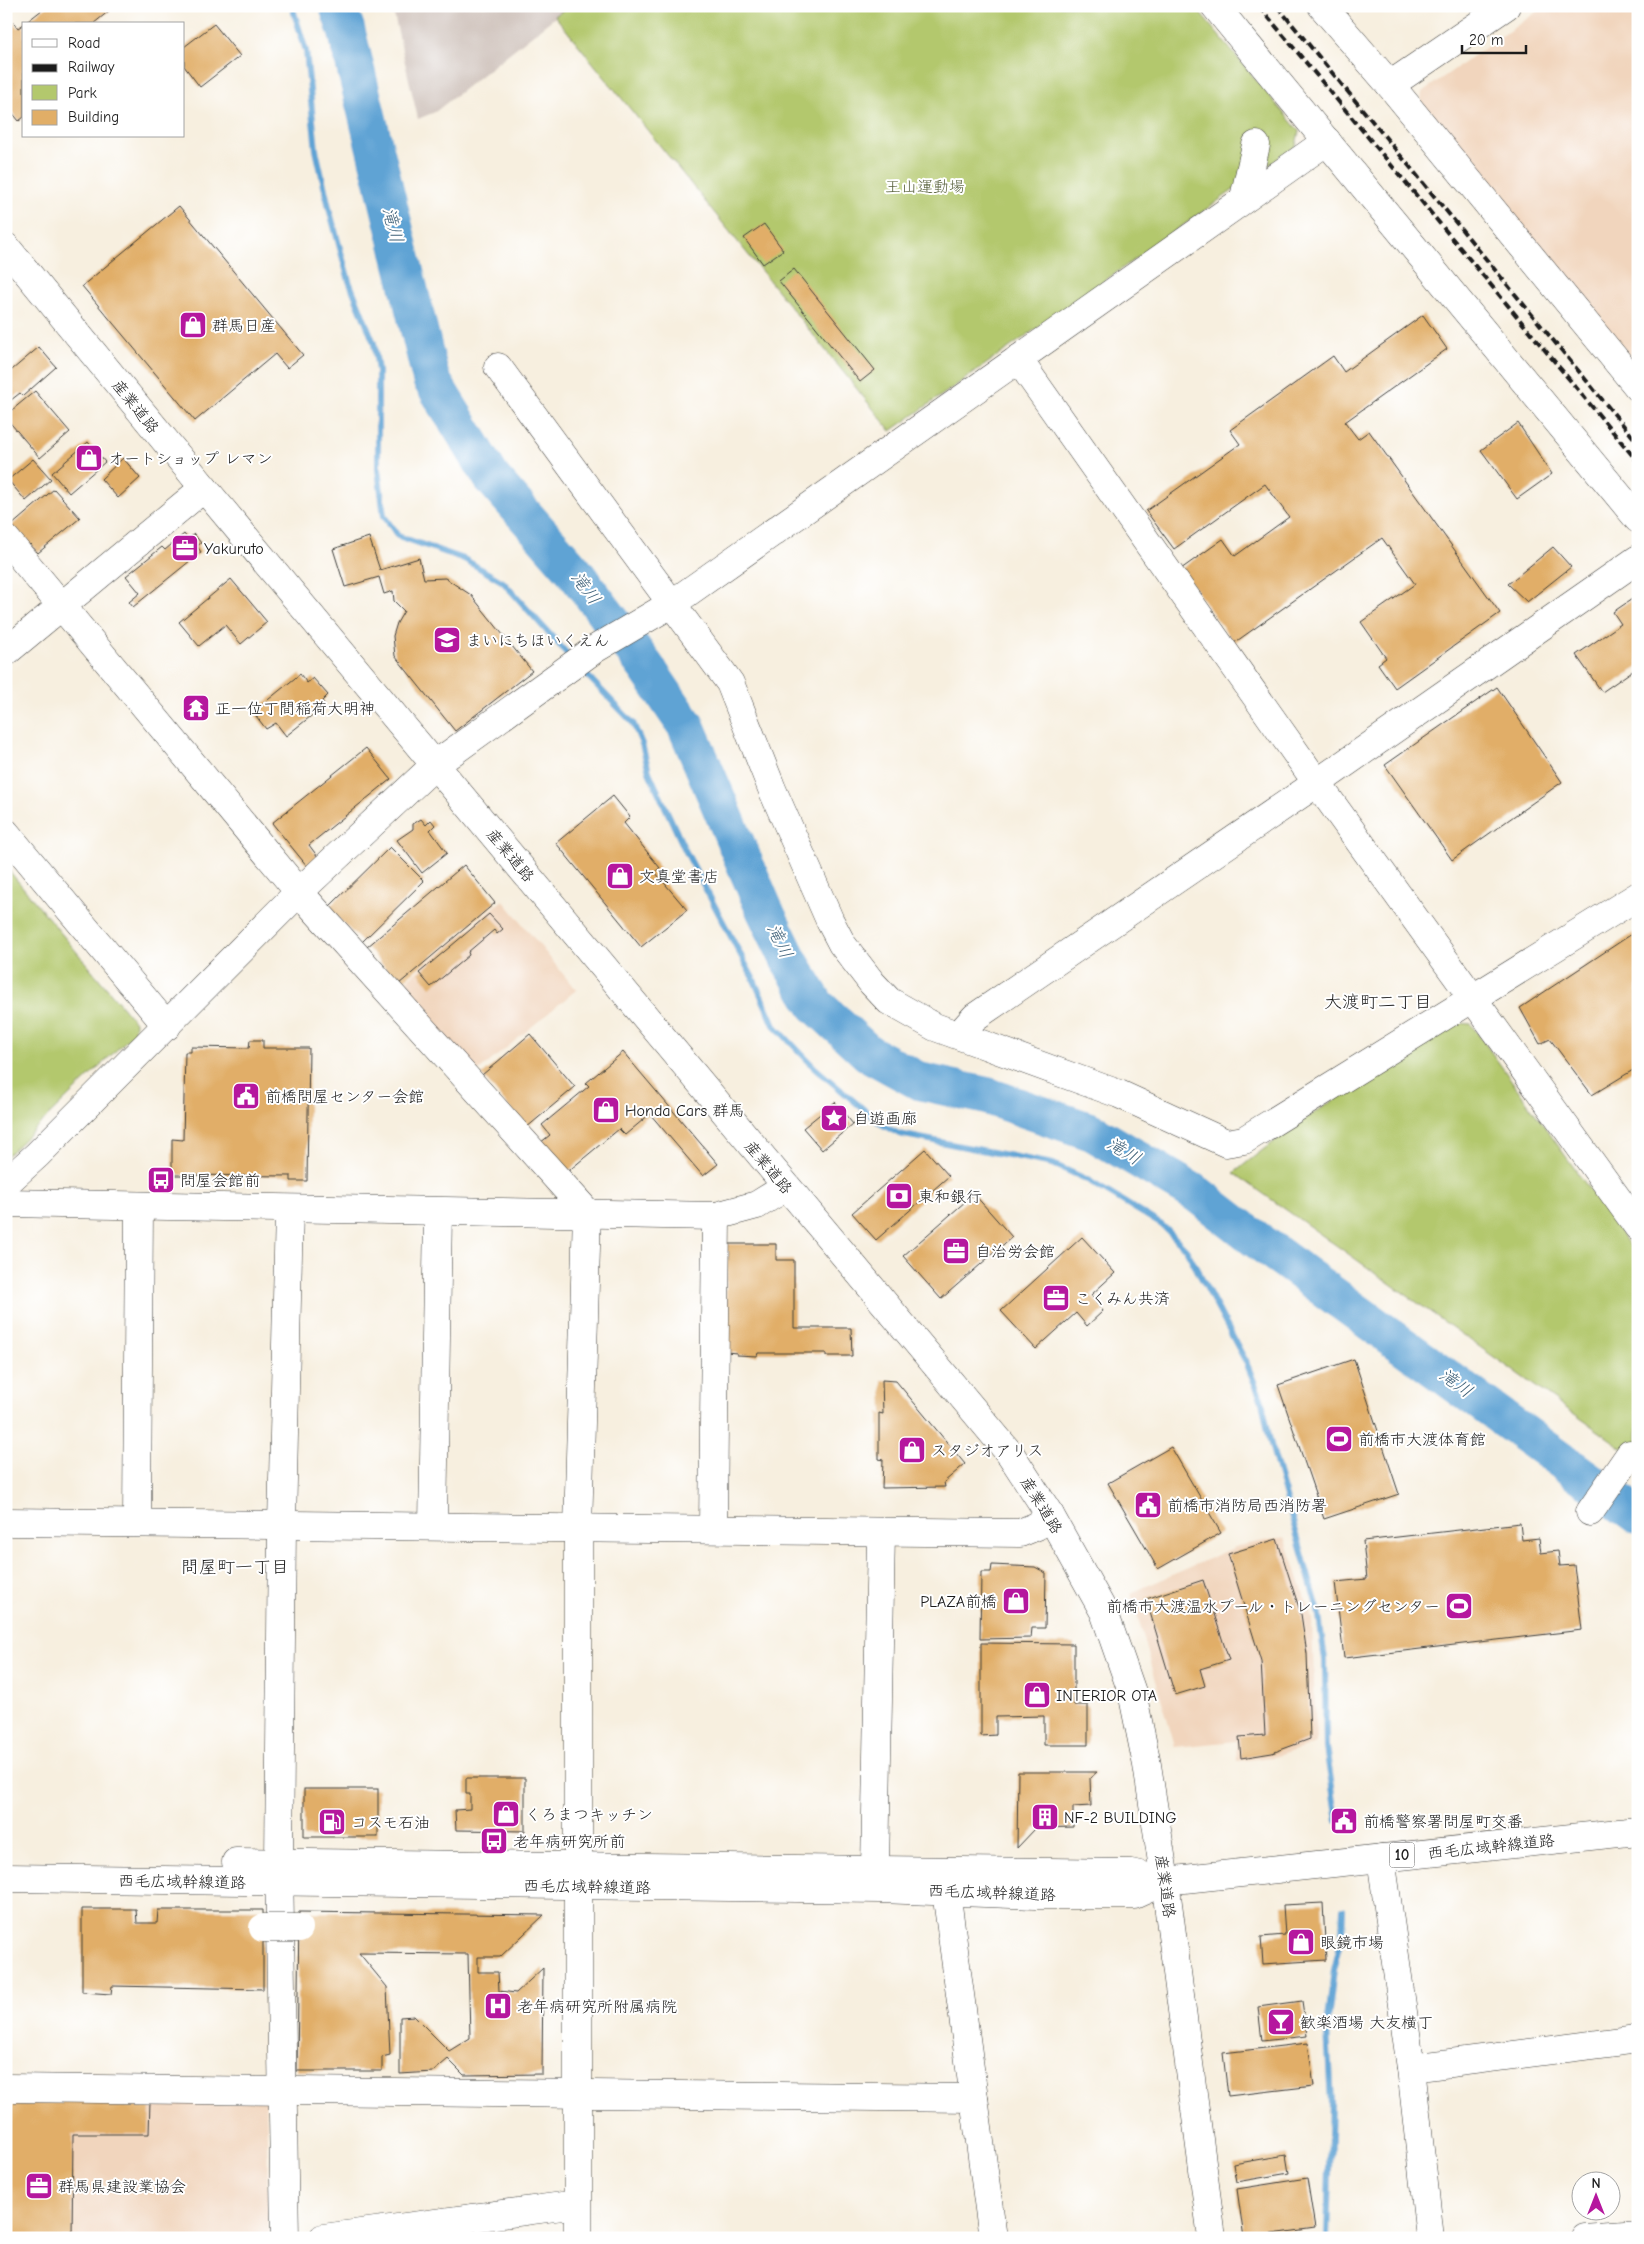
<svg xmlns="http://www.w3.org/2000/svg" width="1644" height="2244" viewBox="0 0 1644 2244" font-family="'Comic Neue','Klee One',sans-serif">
<rect width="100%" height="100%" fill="#fff"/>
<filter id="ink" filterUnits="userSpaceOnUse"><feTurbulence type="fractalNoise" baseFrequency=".02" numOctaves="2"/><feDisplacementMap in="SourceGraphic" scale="10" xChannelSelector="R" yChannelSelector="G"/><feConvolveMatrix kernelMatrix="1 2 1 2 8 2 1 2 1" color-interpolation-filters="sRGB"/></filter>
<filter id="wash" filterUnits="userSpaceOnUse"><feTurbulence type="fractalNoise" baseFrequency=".0096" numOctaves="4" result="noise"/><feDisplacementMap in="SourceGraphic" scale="20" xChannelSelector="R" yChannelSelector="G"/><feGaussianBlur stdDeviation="1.12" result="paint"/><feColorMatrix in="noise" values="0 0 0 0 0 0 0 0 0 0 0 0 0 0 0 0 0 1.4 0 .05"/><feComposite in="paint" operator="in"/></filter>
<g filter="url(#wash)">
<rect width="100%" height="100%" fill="#f7efdf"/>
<g fill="#f1d5bd">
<polygon points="1545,6 1638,6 1638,366 1421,104 1422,92"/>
<polygon points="503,900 576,990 475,1074 398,987"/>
<polygon points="1285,1537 1312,1619 1316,1744 1273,1757 1237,1761 1236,1741 1175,1747 1131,1593 1238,1546"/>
<polygon points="6,2094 266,2096 269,2238 6,2238"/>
</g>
<polygon fill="#cec1ba" points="392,6 569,6 435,112 418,119"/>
<g fill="#b3c86d" stroke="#687244">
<polygon points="569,6 1194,6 1299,131 1296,146 891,431 555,16"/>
<polygon points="6,867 135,1022 134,1033 6,1157"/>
<path d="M1458,1023L1471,1024L1638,1257V1459L1234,1173C1303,1115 1382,1070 1458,1023Z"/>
</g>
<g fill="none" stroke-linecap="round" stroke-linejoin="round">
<g stroke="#5fa3d4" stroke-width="6">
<polyline points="292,6 306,51 316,150 330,212 349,281 374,343 378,371 378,469 384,516 398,536 464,559 503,582 571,658"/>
<polyline points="579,667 633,723 642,744 649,772 685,850 755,982 774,1025 815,1068 881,1124 899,1134 1053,1164 1086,1179 1162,1225 1186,1249 1246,1362 1262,1401 1270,1441 1318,1609 1325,1660 1326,1747 1337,1821"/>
<polyline points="1327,2238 1331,2103 1327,2029 1334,1970 1342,1938 1343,1909"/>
</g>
<polyline stroke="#5fa3d4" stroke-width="38" points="338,6 346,29 431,379 492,478 573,570 646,667 686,726 765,911 791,964 816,1005 868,1053 919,1081 987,1096 1092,1132 1197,1194 1246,1232 1638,1516"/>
</g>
<g id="blocks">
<g fill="#e1ae67">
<polygon points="47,6 115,6 93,24 24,24"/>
<polygon points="6,13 18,28 24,24 24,117 19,121 6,105"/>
<polygon points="214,24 240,56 200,87 184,66 184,47"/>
<polygon points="179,206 303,355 287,368 275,354 195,421 82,286"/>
<polygon points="764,224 783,250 763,264 744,238"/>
<polygon points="794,269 875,370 860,382 779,281"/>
<polygon points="1423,315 1447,349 1345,422 1358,439 1369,431 1500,613 1395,688 1378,664 1386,658 1361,622 1415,584 1382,538 1234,643 1181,569 1223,539 1235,556 1289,517 1265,484 1174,549 1146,511 1240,444 1230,430 1333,356 1344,372"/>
<polygon points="39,347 56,367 23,396 20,393 6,404 6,375"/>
<polygon points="35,391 70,432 40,458 6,418 6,415"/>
<polygon points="1518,423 1552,474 1517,499 1481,450"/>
<polygon points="88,442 105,462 69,493 52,473"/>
<polygon points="123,458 140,478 118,498 101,479"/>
<polygon points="33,459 51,479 26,501 8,480"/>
<polygon points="54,489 80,518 38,553 30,544 27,547 11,526"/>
<polygon points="184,534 188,539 194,534 201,543 197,546 201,552 133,607 129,602 140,593 126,576 162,547 165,550"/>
<polygon points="369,537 380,570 419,558 424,579 445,578 471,595 532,671 455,731 395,656 393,636 397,623 404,611 394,601 393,591 384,594 379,577 345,587 333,549"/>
<polygon points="1553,547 1571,567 1527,602 1508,584"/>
<polygon points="231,579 267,622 241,644 225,625 199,646 179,622"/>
<polygon points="1638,595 1638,667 1602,692 1576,655 1621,624 1613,612"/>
<polygon points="300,674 307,683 313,678 328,695 322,701 325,705 286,736 276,723 266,729 253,712"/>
<polygon points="1497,687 1562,782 1452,860 1385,765"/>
<polygon points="203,697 203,716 189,716 189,698"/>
<polygon points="366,748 391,779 309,845 318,857 307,866 272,823"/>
<polygon points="613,796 630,817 624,823 660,868 655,872 687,910 641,947 556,843"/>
<polygon points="421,819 426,825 431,820 435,825 430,830 447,853 422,873 397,840 413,829 413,824"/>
<polygon points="390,847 424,881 362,942 328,908"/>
<polygon points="464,865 495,903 399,984 367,947"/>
<polygon points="489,914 503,929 497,934 494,930 468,952 469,955 431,987 419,973"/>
<polygon points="1638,930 1638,1067 1592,1095 1550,1039 1540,1044 1520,1008"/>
<polygon points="530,1034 575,1087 526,1128 482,1075"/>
<polygon points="250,1040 263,1040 263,1048 309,1048 307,1181 291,1181 291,1176 172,1175 172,1139 183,1140 185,1052 191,1052 191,1047 249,1048"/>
<polygon points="623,1052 718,1164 703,1176 650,1114 625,1135 619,1129 566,1173 540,1143 550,1135 542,1125 589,1086 586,1083"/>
<polygon points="835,1102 853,1124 822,1150 803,1128"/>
<polygon points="925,1149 949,1176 876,1240 852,1213"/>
<polygon points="974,1194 1012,1237 941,1299 903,1256"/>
<polygon points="1082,1237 1115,1273 1091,1295 1103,1311 1087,1326 1076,1313 1036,1349 1001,1311"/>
<polygon points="726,1244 776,1244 776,1260 794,1260 794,1328 851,1328 852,1356 826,1356 826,1353 758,1353 757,1356 737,1355 737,1353 726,1352"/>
<polygon points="1354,1359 1399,1494 1324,1519 1278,1385"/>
<polygon points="882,1380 896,1381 965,1464 944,1482 945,1487 882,1488 883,1460 879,1459 879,1413 883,1414"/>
<polygon points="1171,1447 1221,1533 1158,1569 1108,1483"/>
<polygon points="1520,1523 1522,1540 1539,1538 1541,1553 1558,1551 1560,1566 1574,1565 1582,1630 1344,1658 1335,1582 1367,1579 1363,1541"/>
<polygon points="1277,1539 1301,1614 1307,1654 1310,1739 1272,1753 1241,1758 1239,1737 1265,1735 1261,1661 1228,1554"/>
<polygon points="992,1565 1035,1567 1046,1573 1045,1628 1032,1628 1031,1638 980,1639 981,1572 991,1572"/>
<polygon points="1203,1580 1229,1660 1200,1669 1205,1686 1175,1695 1146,1599"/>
<polygon points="981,1643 1074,1644 1074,1705 1088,1705 1088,1745 1044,1745 1044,1716 996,1717 996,1735 981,1736"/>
<polygon points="1018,1772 1097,1772 1090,1778 1091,1806 1073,1807 1073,1827 1036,1828 1017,1848"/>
<polygon points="466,1778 525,1778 525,1831 456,1830 455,1810 470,1809 470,1794 466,1794"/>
<rect x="304" y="1789" width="74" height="48"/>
<polygon points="1323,1903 1326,1960 1263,1964 1261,1937 1285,1935 1283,1905"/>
<polygon points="82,1909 136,1909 137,1923 157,1923 158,1910 263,1910 263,1989 112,1986 111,1994 82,1992"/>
<polygon points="299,1912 544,1915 500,1957 478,1957 478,1972 498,1972 499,1991 516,1993 543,1968 542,2074 464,2075 448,2059 433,2072 400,2074 400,2017 414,2016 449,2051 470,2038 468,1954 359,1953 387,1987 390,2055 382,2057 382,2071 297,2071"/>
<polygon points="1302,2001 1307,2036 1262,2041 1258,2007"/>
<polygon points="1308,2043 1314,2086 1228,2096 1223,2053"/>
<polygon points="6,2100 150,2101 149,2134 73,2134 72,2238 6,2238"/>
<polygon points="1286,2155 1289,2173 1236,2182 1233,2164"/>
<polygon points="1307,2178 1315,2228 1244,2238 1237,2189"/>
</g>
</g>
</g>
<g filter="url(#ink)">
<use href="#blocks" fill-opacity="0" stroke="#3d3c39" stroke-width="1"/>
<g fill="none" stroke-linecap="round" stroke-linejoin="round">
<g stroke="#3d3c39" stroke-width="29">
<g id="minor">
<polyline points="1215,6 1638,519"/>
<polyline points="1322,6 1390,85 1638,387"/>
<polyline points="1390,85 1506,6"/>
<polyline points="1244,198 1256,145"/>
<polyline points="6,247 204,488 1011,1455 1050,1515 1104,1612 1132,1692 1147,1765 1165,1881"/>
<polyline points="1018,359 1317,783 1638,1227"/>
<polyline points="498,367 730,683 772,789 830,921 842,944 872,983 889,1001 935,1027 1119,1094 1226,1143 1244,1140 1638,896"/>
<polyline points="6,539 299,892 587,1212 578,1528 578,2238"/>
<polyline points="6,652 204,488"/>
<polyline points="6,833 167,1026"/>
<polyline points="962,1036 966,1027 975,1017 1317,783 1638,559"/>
<polyline points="6,1183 37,1155 299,892 436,764 595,649 673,603 1327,141"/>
<polyline points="6,1203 716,1216 757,1205 786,1187"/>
<polyline points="1590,1512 1630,1454"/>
<polyline points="6,1522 1020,1533 1037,1526 1050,1515"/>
<polyline points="137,1523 139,1207"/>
<polyline points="433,1526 438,1212"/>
<polyline points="713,1529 716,1216"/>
<polyline points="1381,1858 1411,2068 1430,2238"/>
<polyline points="875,1870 881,1532"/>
<polyline points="946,1891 993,2238"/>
<polyline points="1411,2068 1638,2039"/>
<polyline points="6,2088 974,2098"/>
<polyline points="285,2238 279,1863 282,1525 289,1209"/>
<polyline points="323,2238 577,2204"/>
<polyline points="1585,2238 1638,2234"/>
</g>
</g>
<g stroke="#3d3c39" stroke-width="29">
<g id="major">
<polyline points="236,1862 1131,1873 1165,1881"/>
<polyline points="6,1878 880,1889 1035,1895 1134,1895 1165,1881 1638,1831"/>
<polyline points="1165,1881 1212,2238"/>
</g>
</g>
<use href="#minor" stroke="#fff" stroke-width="28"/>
<use href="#major" stroke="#fff" stroke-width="28"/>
<g stroke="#1c1c1c" stroke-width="4" stroke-dasharray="8 4" stroke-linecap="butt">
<polyline points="1259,6 1638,462"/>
<polyline points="1277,6 1638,443"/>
</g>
<g stroke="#3d3c39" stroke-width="29" stroke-linecap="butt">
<polyline id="minor-bridge" points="263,1928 299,1928"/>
</g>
<use href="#minor-bridge" stroke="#fff" stroke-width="28"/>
</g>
</g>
<defs>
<g id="shop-square" transform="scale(1.4375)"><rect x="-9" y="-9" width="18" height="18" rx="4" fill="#b5179e" stroke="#fff"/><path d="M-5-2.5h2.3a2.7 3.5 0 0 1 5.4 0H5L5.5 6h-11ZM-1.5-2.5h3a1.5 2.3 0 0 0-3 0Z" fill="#fff"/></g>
<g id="office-square" transform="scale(1.4375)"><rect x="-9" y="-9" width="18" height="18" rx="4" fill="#b5179e" stroke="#fff"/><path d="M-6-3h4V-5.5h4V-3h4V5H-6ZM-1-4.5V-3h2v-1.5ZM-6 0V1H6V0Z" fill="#fff"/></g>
<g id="school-square" transform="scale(1.4375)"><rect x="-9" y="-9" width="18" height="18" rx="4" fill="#b5179e" stroke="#fff"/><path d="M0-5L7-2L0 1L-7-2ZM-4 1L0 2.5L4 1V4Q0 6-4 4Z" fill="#fff"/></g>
<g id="temple-square" transform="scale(1.4375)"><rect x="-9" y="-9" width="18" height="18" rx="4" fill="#b5179e" stroke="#fff"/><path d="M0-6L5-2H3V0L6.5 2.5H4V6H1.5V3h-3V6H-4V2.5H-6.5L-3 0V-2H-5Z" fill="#fff"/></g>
<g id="civic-square" transform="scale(1.4375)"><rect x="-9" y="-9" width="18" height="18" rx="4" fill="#b5179e" stroke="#fff"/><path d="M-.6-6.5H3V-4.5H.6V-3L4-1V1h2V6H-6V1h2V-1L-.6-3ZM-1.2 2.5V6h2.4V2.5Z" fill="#fff"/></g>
<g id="sight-square" transform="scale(1.4375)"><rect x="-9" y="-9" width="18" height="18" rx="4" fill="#b5179e" stroke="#fff"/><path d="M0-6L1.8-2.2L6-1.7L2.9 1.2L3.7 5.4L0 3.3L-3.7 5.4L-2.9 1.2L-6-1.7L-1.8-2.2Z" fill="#fff"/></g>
<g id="bus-square" transform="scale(1.4375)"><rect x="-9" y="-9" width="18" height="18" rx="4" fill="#b5179e" stroke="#fff"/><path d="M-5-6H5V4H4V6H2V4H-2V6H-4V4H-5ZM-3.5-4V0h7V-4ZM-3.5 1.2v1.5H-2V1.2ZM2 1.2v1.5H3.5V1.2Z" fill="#fff"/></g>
<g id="bank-square" transform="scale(1.4375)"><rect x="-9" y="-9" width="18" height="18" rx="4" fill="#b5179e" stroke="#fff"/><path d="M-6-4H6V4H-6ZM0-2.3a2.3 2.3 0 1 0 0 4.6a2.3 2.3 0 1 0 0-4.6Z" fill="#fff"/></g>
<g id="stadium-square" transform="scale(1.4375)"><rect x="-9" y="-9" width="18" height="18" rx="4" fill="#b5179e" stroke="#fff"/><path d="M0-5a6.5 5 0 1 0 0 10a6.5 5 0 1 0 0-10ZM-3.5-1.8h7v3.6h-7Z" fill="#fff"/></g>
<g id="building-square" transform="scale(1.4375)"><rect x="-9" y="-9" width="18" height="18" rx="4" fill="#b5179e" stroke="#fff"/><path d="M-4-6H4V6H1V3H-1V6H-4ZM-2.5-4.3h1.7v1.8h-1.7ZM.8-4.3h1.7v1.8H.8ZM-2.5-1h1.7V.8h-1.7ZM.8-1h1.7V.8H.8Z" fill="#fff"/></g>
<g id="fuel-square" transform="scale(1.4375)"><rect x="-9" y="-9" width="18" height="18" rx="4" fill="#b5179e" stroke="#fff"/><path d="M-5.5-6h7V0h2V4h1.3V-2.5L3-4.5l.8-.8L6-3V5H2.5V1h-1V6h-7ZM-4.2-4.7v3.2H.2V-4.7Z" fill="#fff"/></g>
<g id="hospital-square" transform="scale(1.4375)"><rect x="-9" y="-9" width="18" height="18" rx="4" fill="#b5179e" stroke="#fff"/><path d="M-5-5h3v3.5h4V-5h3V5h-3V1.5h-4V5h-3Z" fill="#fff"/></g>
<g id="bar-square" transform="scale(1.4375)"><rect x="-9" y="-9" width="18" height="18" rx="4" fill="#b5179e" stroke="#fff"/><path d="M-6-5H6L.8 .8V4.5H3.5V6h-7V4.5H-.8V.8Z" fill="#fff"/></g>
</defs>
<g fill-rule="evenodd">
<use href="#shop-square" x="193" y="325"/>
<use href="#shop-square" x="89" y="458"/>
<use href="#office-square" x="185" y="548"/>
<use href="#school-square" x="447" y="640"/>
<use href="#temple-square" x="196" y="708"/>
<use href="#shop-square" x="620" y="876"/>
<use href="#civic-square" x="246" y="1096"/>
<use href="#shop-square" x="606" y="1110"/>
<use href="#sight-square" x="834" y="1118"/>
<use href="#bus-square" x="161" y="1180"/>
<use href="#bank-square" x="899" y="1196"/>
<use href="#office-square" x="956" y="1251"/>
<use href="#office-square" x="1056" y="1298"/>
<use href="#stadium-square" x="1339" y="1439"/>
<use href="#shop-square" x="912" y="1450"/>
<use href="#civic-square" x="1148" y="1505"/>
<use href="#shop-square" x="1016" y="1601"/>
<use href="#stadium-square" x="1459" y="1606"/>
<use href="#shop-square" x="1037" y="1695"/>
<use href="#shop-square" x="506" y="1814"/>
<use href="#building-square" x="1045" y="1817"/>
<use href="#civic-square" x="1344" y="1821"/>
<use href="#fuel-square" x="332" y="1822"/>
<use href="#bus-square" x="494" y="1841"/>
<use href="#shop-square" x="1301" y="1942"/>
<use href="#hospital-square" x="498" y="2006"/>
<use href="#bar-square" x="1281" y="2022"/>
<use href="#office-square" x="39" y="2186"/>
</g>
<g text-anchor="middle" stroke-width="4" stroke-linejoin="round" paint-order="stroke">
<rect fill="#fff" stroke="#606060" stroke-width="1" x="1389.5" y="1842.5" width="25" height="25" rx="4"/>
<g font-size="15" font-weight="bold" fill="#1c1c1c">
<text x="1402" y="1860">10</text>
</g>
<g font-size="16" fill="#58613c" stroke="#fff">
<text x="925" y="192">王山運動場</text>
</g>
<g font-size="16" fill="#1c1c1c" stroke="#fff" text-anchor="start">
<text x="212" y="331">群馬日産</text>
<text x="108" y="464">オートショップ レマン</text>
<text x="204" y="554">Yakuruto</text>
<text x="466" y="646">まいにちほいくえん</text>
<text x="215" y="714">正一位丁間稲荷大明神</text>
<text x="639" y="882">文真堂書店</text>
<text x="265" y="1102">前橋問屋センター会館</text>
<text x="625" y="1116">Honda Cars 群馬</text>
<text x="853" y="1124">自遊画廊</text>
<text x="180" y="1186">問屋会館前</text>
<text x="918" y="1202">東和銀行</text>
<text x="975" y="1257">自治労会館</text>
<text x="1075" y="1304">こくみん共済</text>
<text x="1358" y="1445">前橋市大渡体育館</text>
<text x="931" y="1456">スタジオアリス</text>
<text x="1167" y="1511">前橋市消防局西消防署</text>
<text x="997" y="1607" text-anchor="end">PLAZA前橋</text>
<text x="1440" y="1612" text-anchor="end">前橋市大渡温水プール・トレーニングセンター</text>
<text x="1056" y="1701">INTERIOR OTA</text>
<text x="525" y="1820">くろまつキッチン</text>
<text x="1064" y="1823">NF-2 BUILDING</text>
<text x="1363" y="1827">前橋警察署問屋町交番</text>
<text x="351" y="1828">コスモ石油</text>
<text x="513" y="1847">老年病研究所前</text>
<text x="1320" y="1948">眼鏡市場</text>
<text x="517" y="2012">老年病研究所附属病院</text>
<text x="1300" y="2028">歓楽酒場 大友横丁</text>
<text x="58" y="2192">群馬県建設業協会</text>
</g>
<g font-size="16" fill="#1c1c1c" stroke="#fff">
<text transform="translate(136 406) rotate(51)" y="6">産業道路</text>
<text transform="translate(511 855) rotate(50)" y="6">産業道路</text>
<text transform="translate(769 1167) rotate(50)" y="6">産業道路</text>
<text transform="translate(1042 1505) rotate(58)" y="6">産業道路</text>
<text transform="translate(1491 1846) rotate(-6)" y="6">西毛広域幹線道路</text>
<text transform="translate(182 1881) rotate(1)" y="6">西毛広域幹線道路</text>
<text transform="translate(587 1886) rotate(1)" y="6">西毛広域幹線道路</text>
<text transform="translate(1166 1886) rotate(82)" y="6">産業道路</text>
<text transform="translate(992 1892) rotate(2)" y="6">西毛広域幹線道路</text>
</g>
<g font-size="18" font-style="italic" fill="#3e6078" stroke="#fff">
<text transform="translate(393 225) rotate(76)" y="6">滝川</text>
<text transform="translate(586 588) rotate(54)" y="6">滝川</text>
<text transform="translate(780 941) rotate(64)" y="6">滝川</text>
<text transform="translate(1124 1151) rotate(31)" y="6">滝川</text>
<text transform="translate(1456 1383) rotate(36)" y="6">滝川</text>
</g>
<g font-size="18" fill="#1c1c1c" stroke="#fff">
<text x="1378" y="1008">大渡町二丁目</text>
<text x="235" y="1573">問屋町一丁目</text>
</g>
</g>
<rect width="1644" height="2244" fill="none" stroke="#fff" stroke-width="25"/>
<rect x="22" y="22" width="162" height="115" fill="#ffffff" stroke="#a4a4a4"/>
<rect x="32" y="39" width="25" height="8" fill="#ffffff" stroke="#a4a4a4"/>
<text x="68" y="48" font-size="15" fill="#1c1c1c">Road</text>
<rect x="32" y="64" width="25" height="8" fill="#1c1c1c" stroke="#a4a4a4"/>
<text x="68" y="72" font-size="15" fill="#1c1c1c">Railway</text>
<rect x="32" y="85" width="25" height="15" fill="#b3c86d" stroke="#a4a4a4"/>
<text x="68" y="98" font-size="15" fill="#1c1c1c">Park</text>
<rect x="32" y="110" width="25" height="15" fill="#e1ae67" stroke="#a4a4a4"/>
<text x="68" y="122" font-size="15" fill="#1c1c1c">Building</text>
<g transform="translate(1596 2196)"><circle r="24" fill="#ffffff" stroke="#a4a4a4"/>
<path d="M0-4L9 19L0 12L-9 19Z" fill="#b5179e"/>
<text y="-8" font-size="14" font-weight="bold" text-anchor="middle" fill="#1c1c1c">N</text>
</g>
<path d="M1462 45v8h64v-8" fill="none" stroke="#1c1c1c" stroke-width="2.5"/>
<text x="1469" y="45" font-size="15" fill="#1c1c1c" stroke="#ffffff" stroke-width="4" paint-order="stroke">20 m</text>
</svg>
